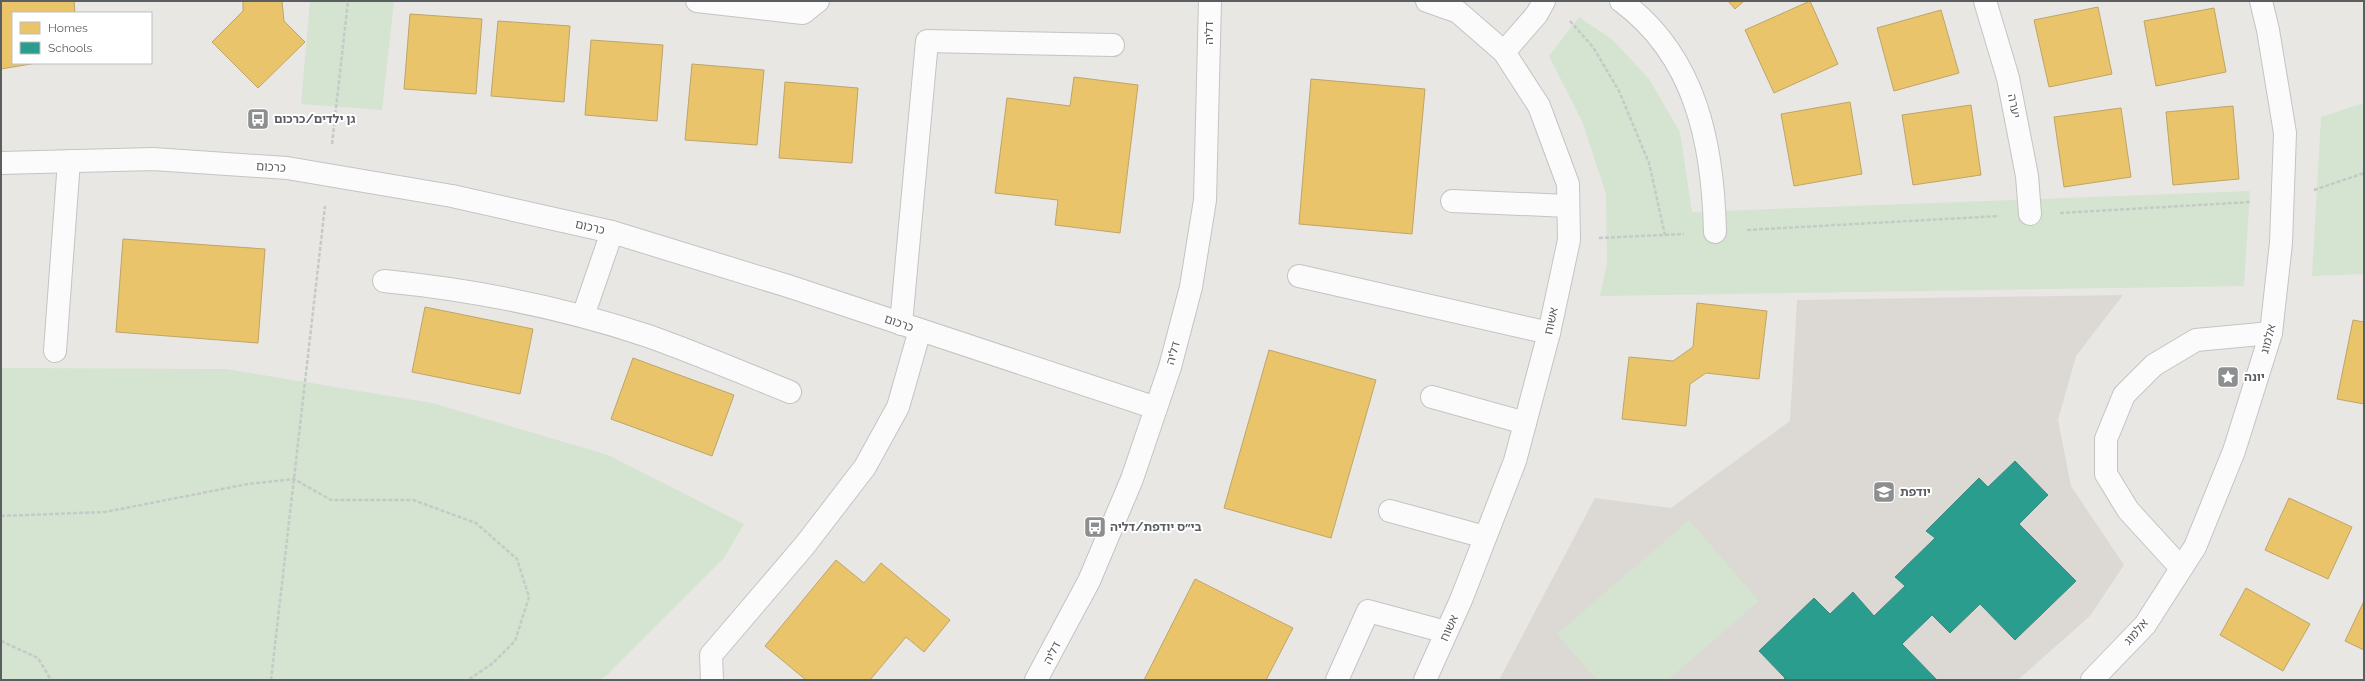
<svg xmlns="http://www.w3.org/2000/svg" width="2365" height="681" viewBox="0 0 2365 681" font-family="Raleway,'Noto Sans Hebrew',sans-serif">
<rect width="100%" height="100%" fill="#e9e7e4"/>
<polygon fill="#dcd9d4" points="2123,295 2076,356 2058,420 2071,486 2124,565 2090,616 2018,680 1499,680 1595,498 1671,508 1790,421 1797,300"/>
<g fill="#d4e4d0">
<polygon points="310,1 394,1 382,110 301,104"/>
<polygon points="1579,17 1613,40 1649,79 1680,132 1692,212 2250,191 2244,286 1600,296 1607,263 1606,194 1582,121 1549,56"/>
<polygon points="2364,103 2364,274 2312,276 2321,117"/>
<polygon points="1,368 227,369 432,403 608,455 744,524 724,558 606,676 599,680 1,680"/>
<polygon points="1689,520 1759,601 1668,680 1597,680 1557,634"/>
</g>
<g fill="#e9c46a" stroke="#bea567">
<polygon points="1,1 74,1 75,13 13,13 13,63 37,63 1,69"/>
<polygon points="243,1 282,1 284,21 305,42 258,88 212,42 243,11"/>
<polygon points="1728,1 1744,1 1735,9"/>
<polygon points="1810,1 1838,64 1774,93 1745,30"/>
<polygon points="2098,7 2112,74 2049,87 2034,20"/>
<polygon points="2214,8 2226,72 2156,86 2144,21"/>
<polygon points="1941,10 1959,73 1894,91 1877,28"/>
<polygon points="410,14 482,19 476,94 404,89"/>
<polygon points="498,21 570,26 564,102 491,96"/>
<polygon points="591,40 663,45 657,121 585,115"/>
<polygon points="692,64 764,70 757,145 685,140"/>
<polygon points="1074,77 1138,85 1120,233 1055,225 1058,200 995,193 1007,98 1070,106"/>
<polygon points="1311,79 1425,89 1412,234 1299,224"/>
<polygon points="785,82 858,88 852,163 779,158"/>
<polygon points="1850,102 1862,174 1794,186 1781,114"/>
<polygon points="1971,105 1981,175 1913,185 1902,115"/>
<polygon points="2233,106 2239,179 2173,185 2166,112"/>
<polygon points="2121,108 2131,177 2064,187 2054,117"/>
<polygon points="123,239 265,249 258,343 116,332"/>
<polygon points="1697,303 1767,311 1759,379 1706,373 1690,384 1686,426 1622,419 1629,357 1673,361 1693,347"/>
<polygon points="425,307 533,329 520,394 412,372"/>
<polygon points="2353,320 2364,322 2364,404 2337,399"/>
<polygon points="1269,350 1376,380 1331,538 1224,508"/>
<polygon points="633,358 734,395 712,456 611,419"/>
<polygon points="2289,498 2352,527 2328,579 2265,550"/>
<polygon points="836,560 864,583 881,563 950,620 924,652 906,637 870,680 806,680 765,646"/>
<polygon points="1195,579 1293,628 1266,680 1144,680"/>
<polygon points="2246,588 2310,624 2283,671 2220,635"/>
<polygon points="2364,601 2364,650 2345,641"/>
</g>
<polygon fill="#2a9d8f" stroke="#388a81" points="2015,461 2048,495 2019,524 2076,581 2015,640 1980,604 1950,633 1932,615 1902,644 1937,680 1783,680 1785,678 1759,651 1814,598 1830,614 1853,592 1874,616 1905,586 1895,577 1935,538 1926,531 1979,478 1988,487"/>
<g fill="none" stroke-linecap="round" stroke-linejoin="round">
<g stroke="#c3c4c4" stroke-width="24">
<g id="minor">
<polyline points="697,1 803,13 818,1"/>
<path d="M1621,1C1696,56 1713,144 1715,232"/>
<polyline points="1985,1 2008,78 2027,176 2030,214"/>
<polyline points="1504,52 1537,14 1544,1"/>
<polyline points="1,163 153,159 287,168 452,196 612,232 791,287 1156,408"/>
<polyline points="1452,201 1568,206"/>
<polyline points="1299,276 1549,333"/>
<path d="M384,281C476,290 561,307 648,336C696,353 743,373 790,392"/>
<polyline points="583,316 612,232"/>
<polyline points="901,324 927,41 1113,45"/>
<polyline points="55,351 69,161"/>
<polyline points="1432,397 1525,423"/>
<polyline points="1390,511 1485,537"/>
<polyline points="2181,568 2128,510 2106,474 2106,439 2124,395 2154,365 2196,340 2271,333"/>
<polyline points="712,680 711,655 805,545 865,467 898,407 920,330"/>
<polyline points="1036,680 1089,581 1132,479 1170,367 1191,287 1205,200 1210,1"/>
<polyline points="1337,680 1368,611 1446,632"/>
<polyline points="1425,680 1461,600 1515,461 1549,333 1569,240 1568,184 1539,106 1504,52 1458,12 1427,1"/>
<polyline points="2092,680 2145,625 2195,547 2234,451 2271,333 2281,243 2285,133 2268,30 2261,1"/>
</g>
</g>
<g stroke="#c5cac7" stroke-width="2.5" stroke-dasharray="4 2" stroke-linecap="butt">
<polyline points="1570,21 1593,47 1619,91 1649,163 1665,235"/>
<polyline points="332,144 348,1"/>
<polyline points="2314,190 2364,173"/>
<polyline points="2060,213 2251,202"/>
<polyline points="1747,230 1999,216"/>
<polyline points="1599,238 1684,234"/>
<polyline points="1,516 105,512 248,484 294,479 331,500 413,500 476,523 517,559 529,597 515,641 493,663 468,680"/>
<polyline points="1,641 38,658 51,680"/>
<polyline points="271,680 325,206"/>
</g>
<use href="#minor" stroke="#fcfbfb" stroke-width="22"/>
</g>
<defs>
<g id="bus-square" transform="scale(1.15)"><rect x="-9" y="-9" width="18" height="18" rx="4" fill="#8c8e8f" stroke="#fff"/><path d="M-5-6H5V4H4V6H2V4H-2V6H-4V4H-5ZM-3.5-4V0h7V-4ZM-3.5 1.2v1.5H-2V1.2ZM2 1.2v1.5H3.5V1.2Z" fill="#fff"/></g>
<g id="sight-square" transform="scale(1.15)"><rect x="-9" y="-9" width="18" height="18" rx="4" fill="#8c8e8f" stroke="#fff"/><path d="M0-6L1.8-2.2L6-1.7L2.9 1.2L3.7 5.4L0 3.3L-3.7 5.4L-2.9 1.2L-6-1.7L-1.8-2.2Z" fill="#fff"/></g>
<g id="school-square" transform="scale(1.15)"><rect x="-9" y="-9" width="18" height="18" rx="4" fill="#8c8e8f" stroke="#fff"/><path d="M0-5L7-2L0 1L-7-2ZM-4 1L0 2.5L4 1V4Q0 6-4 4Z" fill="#fff"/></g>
</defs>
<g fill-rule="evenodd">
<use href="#bus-square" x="258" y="119"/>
<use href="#sight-square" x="2228" y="377"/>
<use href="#school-square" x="1884" y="492"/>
<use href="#bus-square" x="1095" y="527"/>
</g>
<g text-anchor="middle" stroke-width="4" stroke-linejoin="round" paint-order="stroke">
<g font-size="12" fill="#5a5e61" stroke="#fff">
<text transform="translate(1209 33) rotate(-90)" y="4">דליה</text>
<text transform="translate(2014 106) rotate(79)" y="4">יערה</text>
<text transform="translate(271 167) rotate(4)" y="4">כרכום</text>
<text transform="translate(590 227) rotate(13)" y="4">כרכום</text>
<text transform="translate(1551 321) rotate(-78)" y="4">אשוח</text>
<text transform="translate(899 323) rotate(19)" y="4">כרכום</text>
<text transform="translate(2268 339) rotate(-76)" y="4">אלמוג</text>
<text transform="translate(1173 353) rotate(-75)" y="4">דליה</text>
<text transform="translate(1449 628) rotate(-66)" y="4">אשוח</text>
<text transform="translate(2136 632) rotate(-49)" y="4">אלמוג</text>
<text transform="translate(1052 653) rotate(-63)" y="4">דליה</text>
</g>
<g font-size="12" font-weight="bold" fill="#5a5e61" stroke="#fff" text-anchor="start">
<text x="274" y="123">גן ילדים/כרכום</text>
<text x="2244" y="381">יונה</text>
<text x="1900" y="496">יודפת</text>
<text x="1110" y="531">בי״ס יודפת/דליה</text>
</g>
</g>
<rect width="2365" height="681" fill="none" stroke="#5a5e61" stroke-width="4"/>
<rect x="12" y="12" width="140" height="52" fill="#ffffff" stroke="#bdbfc0"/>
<rect x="20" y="22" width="20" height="12" fill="#e9c46a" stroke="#bdbfc0"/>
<text x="48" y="32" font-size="12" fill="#5a5e61">Homes</text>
<rect x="20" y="42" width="20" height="12" fill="#2a9d8f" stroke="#bdbfc0"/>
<text x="48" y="52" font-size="12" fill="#5a5e61">Schools</text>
</svg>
